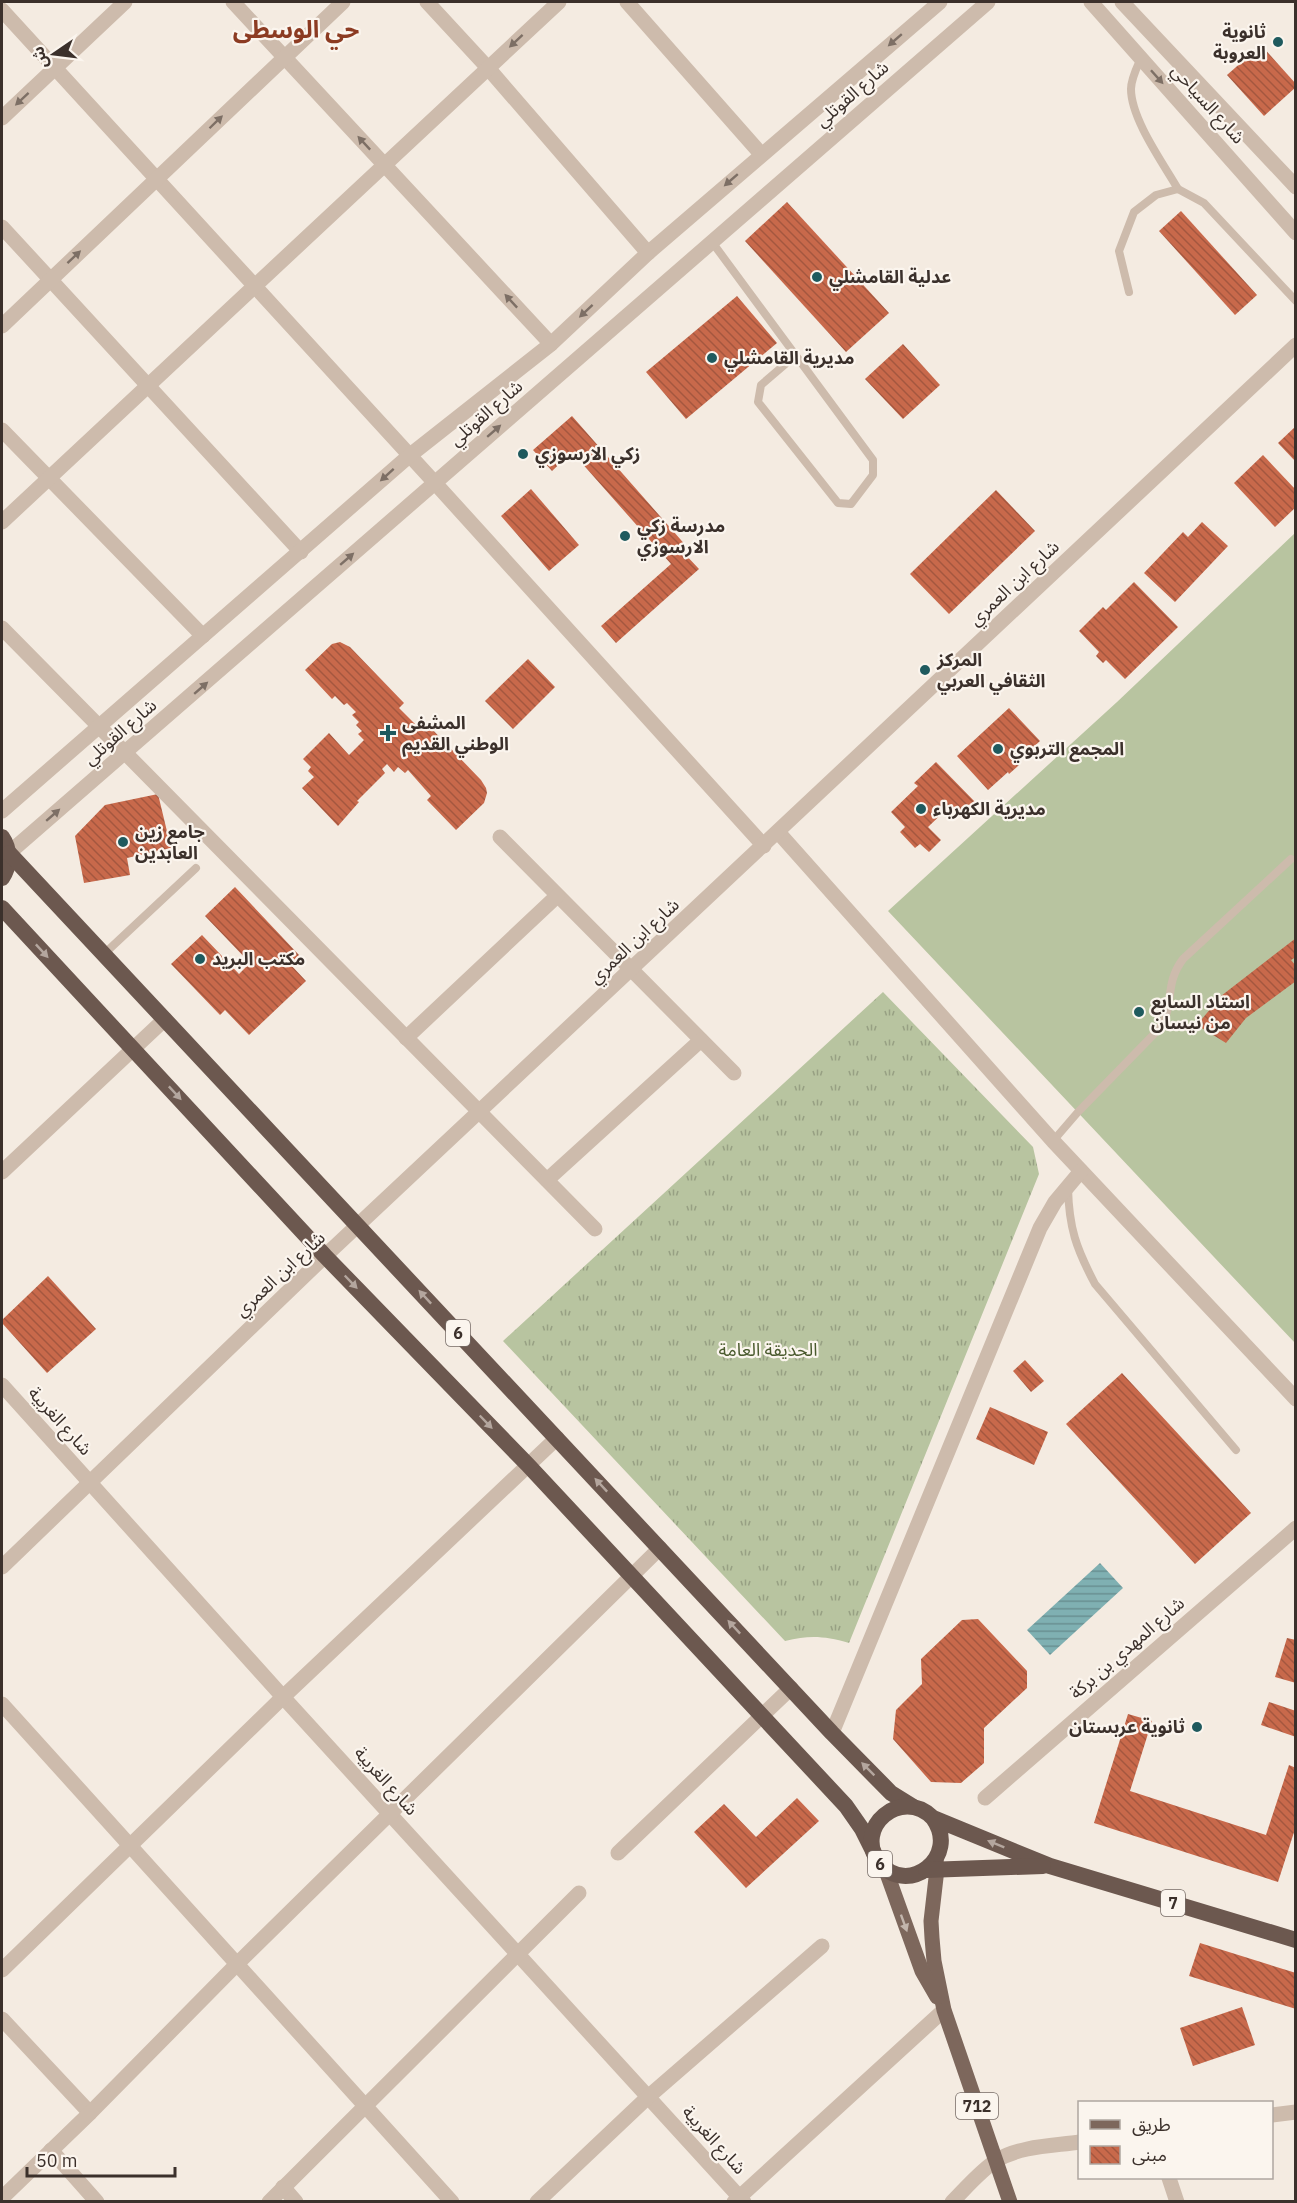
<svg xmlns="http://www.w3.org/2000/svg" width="1297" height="2203" viewBox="0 0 1297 2203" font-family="'IBM Plex Sans','Noto Sans Arabic',sans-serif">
<defs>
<pattern id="grass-tufts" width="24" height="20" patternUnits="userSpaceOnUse" patternTransform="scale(1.5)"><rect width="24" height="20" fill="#b8c4a0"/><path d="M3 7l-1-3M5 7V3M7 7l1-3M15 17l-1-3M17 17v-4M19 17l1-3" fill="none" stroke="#97a083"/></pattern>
<pattern id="water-rules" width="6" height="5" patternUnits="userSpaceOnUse" patternTransform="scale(1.5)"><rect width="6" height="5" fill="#7fb0b2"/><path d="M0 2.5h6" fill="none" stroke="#699091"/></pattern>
<pattern id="building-back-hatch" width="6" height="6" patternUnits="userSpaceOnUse" patternTransform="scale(1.5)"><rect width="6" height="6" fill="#c8694b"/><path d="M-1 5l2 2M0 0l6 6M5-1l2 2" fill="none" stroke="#a4573f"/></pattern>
</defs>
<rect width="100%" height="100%" fill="#f4ebe1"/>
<path fill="url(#grass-tufts)" d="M883,992L1033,1147L1039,1174L849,1643C824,1636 810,1635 785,1641L503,1341Z"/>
<polygon fill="#b8c4a0" points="1295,533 1295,1343 888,911 1117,702"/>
<polygon fill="url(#water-rules)" points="1100,1563 1123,1588 1050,1655 1027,1630"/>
<g fill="url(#building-back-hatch)">
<polygon points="1261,45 1296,84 1296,87 1264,116 1227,75"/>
<polygon points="787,202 889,313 846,352 745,241"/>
<polygon points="1181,211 1257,295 1235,315 1159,231"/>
<polygon points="737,296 777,343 686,419 646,372"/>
<polygon points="903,344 940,385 903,419 865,379"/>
<polygon points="572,416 688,548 683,552 699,569 616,643 601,626 671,564 572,452 552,471 533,450"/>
<polygon points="1296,426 1296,462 1278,443"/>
<polygon points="1263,455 1296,490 1296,507 1275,527 1234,483"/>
<polygon points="531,489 579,545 549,571 501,516"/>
<polygon points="996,490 1035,531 949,614 910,574"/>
<polygon points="1202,522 1228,546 1175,602 1144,573 1183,532 1188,537"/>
<polygon points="1134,582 1178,627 1125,679 1106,660 1103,663 1096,656 1099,652 1079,631 1103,607 1106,610"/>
<polygon points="340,642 350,647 404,703 399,708 422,731 428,725 481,780 486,788 487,793 484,803 456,830 427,800 431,796 408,770 405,773 398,767 394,772 387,764 382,769 385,773 357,801 359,802 338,826 302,788 314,777 308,771 311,767 303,759 329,733 349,755 364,740 358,734 362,731 356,725 359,722 352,715 356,712 347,703 344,705 335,696 332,699 305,670 332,644"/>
<polygon points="528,659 555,687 513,729 485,701"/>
<polygon points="1009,708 1040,741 1017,762 1019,765 1009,774 1008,772 988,790 957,756"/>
<polygon points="936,762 977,804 962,818 951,805 928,827 941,840 929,852 920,844 915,848 900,832 905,827 891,812 918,786 914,783"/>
<polygon points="158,794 171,848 127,858 130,875 84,883 75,836 105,805"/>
<polygon points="235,887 299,955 290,964 306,981 249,1035 225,1010 220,1015 171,964 202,935 239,974 250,963 205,916"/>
<polygon points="1296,938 1296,957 1291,960 1296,966 1296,981 1246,1018 1226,1043 1197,1025 1221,996"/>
<polygon points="48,1276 96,1329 47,1373 2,1323 2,1320"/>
<polygon points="1025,1360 1044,1381 1031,1392 1013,1371"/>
<polygon points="1122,1373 1251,1513 1195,1564 1066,1424"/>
<polygon points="990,1407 1048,1432 1034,1465 976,1439"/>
<polygon points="978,1619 1027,1671 1027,1688 984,1728 984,1763 961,1783 931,1782 893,1739 896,1710 922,1684 921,1659 962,1620"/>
<polygon points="1287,1638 1296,1640 1296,1683 1275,1677"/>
<polygon points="1269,1702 1296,1711 1296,1737 1261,1725"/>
<polygon points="1128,1714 1152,1721 1130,1791 1266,1835 1289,1765 1296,1768 1296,1826 1278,1882 1094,1823"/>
<polygon points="797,1798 819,1821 746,1888 694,1832 724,1804 756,1837"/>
<polygon points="1200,1943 1296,1973 1296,2009 1189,1976"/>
<polygon points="1242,2007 1255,2045 1193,2066 1180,2028"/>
</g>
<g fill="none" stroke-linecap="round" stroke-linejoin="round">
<g stroke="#cdbbac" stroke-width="8">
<path d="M1141,58C1137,67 1131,79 1131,89C1131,119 1163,163 1178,189"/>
<polyline points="712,242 873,460 873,475 851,504 838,503 758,402 761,385 796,355"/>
<polyline points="1129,292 1119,251 1134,212 1156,195 1178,189 1204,203 1296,301"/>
<polyline points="104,954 196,868"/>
<path d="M1053,1141L1078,1112L1159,1029C1176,1004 1163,986 1183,959L1291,859"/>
<path d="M1068,1188C1069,1228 1076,1248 1095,1284L1236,1450"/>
</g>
<g stroke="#cdbbac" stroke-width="15">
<polyline points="233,2 551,344"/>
<polyline points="427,2 488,68 648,253"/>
<polyline points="627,2 761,154"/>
<polyline points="2,10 435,483 764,846"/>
<polyline points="2,118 125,2"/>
<polyline points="2,227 301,552"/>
<polyline points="2,326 343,2"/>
<polyline points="2,430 203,636"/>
<polyline points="2,522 559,2"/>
<polyline points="2,628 595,1229"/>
<polyline points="778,832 1053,1141 1296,1399"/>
<polyline points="500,837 734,1073"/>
<polyline points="406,1038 557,896"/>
<polyline points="2,1172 165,1019"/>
<polyline points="547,1180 701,1040"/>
<polyline points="2,1385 283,1697 744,2202"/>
<polyline points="2,1567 325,1256 1296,345"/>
<polyline points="2,1704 452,2202"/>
<polyline points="832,1733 1040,1228 1055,1202 1081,1171"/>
<polyline points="618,1853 791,1688"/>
<polyline points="2,1970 283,1697 557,1438"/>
<polyline points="2,2019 90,2113"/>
<polyline points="1272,2115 1296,2112"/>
<polyline points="51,2150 97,2202"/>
<polyline points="1169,2178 1177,2202"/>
<polyline points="283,2187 296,2202"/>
<polyline points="2,2198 90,2113 237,1964 660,1548"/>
<polyline points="269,2202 579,1893"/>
<polyline points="537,2202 648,2097 822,1946"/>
<polyline points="734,2202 944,2010"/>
<path d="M952,2202C966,2188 981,2170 997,2160C1021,2146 1052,2146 1080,2142"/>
</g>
<g stroke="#cdbbac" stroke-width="15">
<polyline points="1091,2 1296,233"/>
<polyline points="1122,2 1296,187"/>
<polyline points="2,811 409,456 551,344 648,253 940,2"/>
<polyline points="9,853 988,2"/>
<polyline points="985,1798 1296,1528"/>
</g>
<g stroke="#7d675c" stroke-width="15">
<polyline points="936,1860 937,1869 931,1921 932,1938 934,1961 944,2010 1010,2202"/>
<polyline points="885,1868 922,1971 937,1997"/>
</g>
<g stroke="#6c584f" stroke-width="16">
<path d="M2,837C11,850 10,866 2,878"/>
<polyline points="9,853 832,1733 891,1793 912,1806"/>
<polyline points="2,908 325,1256 528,1465 846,1806 862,1829 874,1853"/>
<path d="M933,1818C961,1857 907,1898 879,1862C853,1828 901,1786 933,1818L1050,1866L1296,1940"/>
<polyline points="926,1870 1043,1866"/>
</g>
</g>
<defs><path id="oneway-solid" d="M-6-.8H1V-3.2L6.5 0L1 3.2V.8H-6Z" transform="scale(1.5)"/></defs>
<g fill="#7d6f65">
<use href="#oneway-solid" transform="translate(895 40) rotate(139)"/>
<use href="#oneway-solid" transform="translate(516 41) rotate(137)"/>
<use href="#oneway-solid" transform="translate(1157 77) rotate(48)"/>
<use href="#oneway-solid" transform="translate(22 99) rotate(137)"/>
<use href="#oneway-solid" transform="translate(216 122) rotate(-44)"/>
<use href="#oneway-solid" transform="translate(364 143) rotate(-133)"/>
<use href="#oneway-solid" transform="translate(731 180) rotate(139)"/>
<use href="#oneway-solid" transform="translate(74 257) rotate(-43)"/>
<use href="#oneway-solid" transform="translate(511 301) rotate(-133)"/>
<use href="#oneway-solid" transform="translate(586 311) rotate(137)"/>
<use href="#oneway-solid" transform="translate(494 431) rotate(-41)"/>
<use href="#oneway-solid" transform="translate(387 475) rotate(138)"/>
<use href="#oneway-solid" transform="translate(347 559) rotate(-41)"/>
<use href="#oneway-solid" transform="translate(201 688) rotate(-41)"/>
<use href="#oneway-solid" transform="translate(53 815) rotate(-41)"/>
</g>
<g fill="#b4a69e">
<use href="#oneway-solid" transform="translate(42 951) rotate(47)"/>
<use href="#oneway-solid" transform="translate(175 1093) rotate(47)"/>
<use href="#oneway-solid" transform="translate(351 1282) rotate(46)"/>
<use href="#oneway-solid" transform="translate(425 1297) rotate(-133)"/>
<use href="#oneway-solid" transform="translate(486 1422) rotate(46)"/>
<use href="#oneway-solid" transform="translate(601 1485) rotate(-133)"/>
<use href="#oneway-solid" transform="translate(734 1627) rotate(-133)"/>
<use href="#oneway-solid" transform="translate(868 1769) rotate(-135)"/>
<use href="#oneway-solid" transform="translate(996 1844) rotate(-158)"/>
</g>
<use fill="#c2b5ac" href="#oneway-solid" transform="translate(904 1923) rotate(70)"/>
<g fill="#1f5a5e" stroke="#fbf5ee" stroke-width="2">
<circle cx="1278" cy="42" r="6"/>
<circle cx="817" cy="277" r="6"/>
<circle cx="712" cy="358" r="6"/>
<circle cx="523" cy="454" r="6"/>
<circle cx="625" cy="536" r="6"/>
<circle cx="925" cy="670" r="6"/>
<path d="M385 724h6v6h6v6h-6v6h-6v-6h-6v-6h6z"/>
<circle cx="998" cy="749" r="6"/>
<circle cx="921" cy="809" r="6"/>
<circle cx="123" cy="842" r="6"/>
<circle cx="200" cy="959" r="6"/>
<circle cx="1139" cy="1012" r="6"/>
<circle cx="1197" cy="1727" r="6"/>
</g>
<g text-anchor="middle" stroke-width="4.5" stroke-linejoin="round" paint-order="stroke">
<g fill="#fbf5ee" stroke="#756b66" stroke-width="1.5">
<rect x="446" y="1320" width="24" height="26" rx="4.5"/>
<rect x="868" y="1851" width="24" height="26" rx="4.5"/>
<rect x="1161" y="1890" width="24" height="26" rx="4.5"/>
<rect x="956" y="2093" width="42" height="26" rx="4.5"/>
</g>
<g font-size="16" font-weight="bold" fill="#3b302b">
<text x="458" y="1339">6</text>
<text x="880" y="1870">6</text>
<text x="1173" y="1909">7</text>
<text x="977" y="2112">712</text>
</g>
<g font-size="18" font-weight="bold" fill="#3b302b" stroke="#fbf5ee" text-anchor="start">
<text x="1266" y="38" text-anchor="end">ثانوية<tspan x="1266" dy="21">العروبة</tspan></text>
<text x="829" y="283">عدلية القامشلي</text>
<text x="724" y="364">مديرية القامشلي</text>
<text x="535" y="460">زكي الارسوزي</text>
<text x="637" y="532">مدرسة زكي<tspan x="637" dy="21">الارسوزي</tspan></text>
<text x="937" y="666">المركز<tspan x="937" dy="21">الثقافي العربي</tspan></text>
<text x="402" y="729">المشفى<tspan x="402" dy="21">الوطني القديم</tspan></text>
<text x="1010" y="755">المجمع التربوي</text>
<text x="933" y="815">مديرية الكهرباء</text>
<text x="135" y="838">جامع زين<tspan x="135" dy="21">العابدين</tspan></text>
<text x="212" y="965">مكتب البريد</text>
<text x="1151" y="1008">استاد السابع<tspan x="1151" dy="21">من نيسان</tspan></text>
<text x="1185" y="1733" text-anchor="end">ثانوية عربستان</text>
</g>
<g font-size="18" fill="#3b302b" stroke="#fbf5ee">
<text transform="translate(852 94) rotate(-41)" y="6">شارع القوتلي</text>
<text transform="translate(1208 104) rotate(48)" y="6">شارع السياحي</text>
<text transform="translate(486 413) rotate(-41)" y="6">شارع القوتلي</text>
<text transform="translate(1014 583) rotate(-43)" y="6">شارع ابن العمري</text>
<text transform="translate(120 732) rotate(-41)" y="6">شارع القوتلي</text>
<text transform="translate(634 941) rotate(-43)" y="6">شارع ابن العمري</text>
<text transform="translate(280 1274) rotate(-43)" y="6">شارع ابن العمري</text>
<text transform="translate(60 1421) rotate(48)" y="6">شارع الغربية</text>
<text transform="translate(1127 1648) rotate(-41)" y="6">شارع المهدي بن بركة</text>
<text transform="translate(386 1781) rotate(48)" y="6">شارع الغربية</text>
<text transform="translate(714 2140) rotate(48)" y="6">شارع الغربية</text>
</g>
<g font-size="18" fill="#4a5a2e" stroke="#fbf5ee">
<text x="768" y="1356">الحديقة العامة</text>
</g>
<g font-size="24" font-weight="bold" fill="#8c3b22" stroke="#fbf5ee">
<text x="296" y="38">حي الوسطى</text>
</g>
</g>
<rect width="1297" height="2203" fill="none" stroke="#3b302b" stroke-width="6"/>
<rect x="1078" y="2101" width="195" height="78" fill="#fbf5ee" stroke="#aea6a0" stroke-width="1.5"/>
<rect x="1090" y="2120" width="30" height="9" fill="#7d675c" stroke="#aea6a0" stroke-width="1.5"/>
<text x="1132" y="2131" font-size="18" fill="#3b302b">طريق</text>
<rect x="1090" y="2146" width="30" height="18" fill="url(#building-back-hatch)" stroke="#aea6a0" stroke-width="1.5"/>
<text x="1132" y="2161" font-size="18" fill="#3b302b">مبنى</text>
<g transform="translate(54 54) rotate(256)" stroke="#fbf5ee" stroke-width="4.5" paint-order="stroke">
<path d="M0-4.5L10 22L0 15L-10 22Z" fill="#3b302b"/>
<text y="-9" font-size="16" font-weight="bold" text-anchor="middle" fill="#3b302b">ش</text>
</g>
<path d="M27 2167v9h148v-9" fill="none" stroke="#3b302b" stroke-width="3"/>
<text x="36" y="2167" font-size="18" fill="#3b302b" stroke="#fbf5ee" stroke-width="4.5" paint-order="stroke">50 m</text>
</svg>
